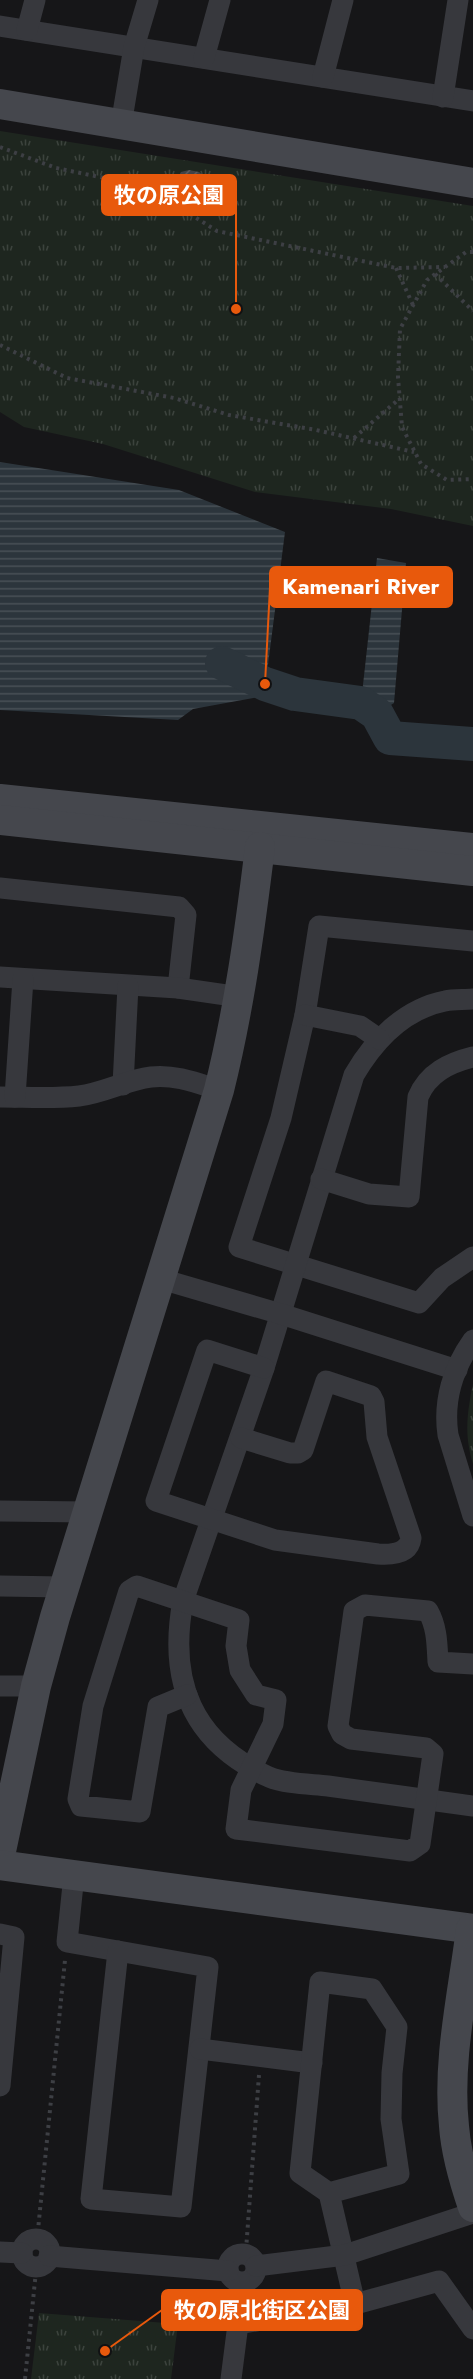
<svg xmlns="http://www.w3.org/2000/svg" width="473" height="2379" viewBox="0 0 473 2379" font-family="Jost,'Noto Sans JP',sans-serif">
<defs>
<pattern id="park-tufts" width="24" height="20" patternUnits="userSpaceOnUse" patternTransform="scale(1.5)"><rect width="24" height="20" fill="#1e261f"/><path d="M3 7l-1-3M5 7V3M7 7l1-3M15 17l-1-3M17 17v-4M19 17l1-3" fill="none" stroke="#3c433d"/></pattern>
<pattern id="water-rules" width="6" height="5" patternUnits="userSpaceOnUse" patternTransform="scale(1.5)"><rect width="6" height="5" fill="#2c353c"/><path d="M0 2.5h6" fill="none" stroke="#485056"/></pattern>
<pattern id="building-hatch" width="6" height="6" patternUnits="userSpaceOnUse" patternTransform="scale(1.5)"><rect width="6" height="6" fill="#404145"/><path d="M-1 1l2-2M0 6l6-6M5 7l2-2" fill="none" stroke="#595a5e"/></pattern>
</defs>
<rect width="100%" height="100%" fill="#161618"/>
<g fill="url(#park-tufts)">
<polygon points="0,131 473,206 473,526 391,509 255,492 103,444 24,427 0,412"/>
<path d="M473,1384V1464C464,1435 467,1413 473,1384Z"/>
<polygon points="39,2313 178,2324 171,2379 31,2379"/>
</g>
<g fill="url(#water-rules)">
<polygon points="0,462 179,490 285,532 264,696 193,709 178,720 0,710"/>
<polygon points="377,558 406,563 394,703 377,714 361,703"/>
</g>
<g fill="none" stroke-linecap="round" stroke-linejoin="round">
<polyline stroke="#2c353c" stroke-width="34" points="222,663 265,684 295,694 361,703 377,714 390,738 473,744"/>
</g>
<polygon fill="url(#building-hatch)" points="189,170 199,172 205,177 207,190 198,200 187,201 176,191 177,179 181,172"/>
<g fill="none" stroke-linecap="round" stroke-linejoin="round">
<g stroke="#3d3f44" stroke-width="4" stroke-dasharray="3 4.5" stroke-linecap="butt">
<polyline points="0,147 56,168 124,182 179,207 217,231 396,268 445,267"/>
<polyline points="473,252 466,252 427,280 400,329 398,377 402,427 421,464 447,480 473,479"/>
<polyline points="396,268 413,305"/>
<polyline points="435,274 473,311"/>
<polyline points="0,345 67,378 174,398 229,415 316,430 414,452"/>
<polyline points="354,438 399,399"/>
<polyline points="37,2240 65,1960"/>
<polyline points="246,2250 259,2075"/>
<polyline points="240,2305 242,2285"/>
<polyline points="25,2379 36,2271"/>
</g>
<g stroke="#37383d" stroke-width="21">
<polyline points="0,26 473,101"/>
<polyline points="27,30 35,0"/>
<polyline points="204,58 220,0"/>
<polyline points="323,77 343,0"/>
<polyline points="443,97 458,0"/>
<polyline points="121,125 134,47 148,0"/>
<polyline points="0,888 179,907 186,915 178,988"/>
<polyline points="473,941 319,926 305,1015 281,1118 239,1247 419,1303 442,1278 473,1257"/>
<polyline points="0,977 178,988 240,997"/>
<path d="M473,999C464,1000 454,999 445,1001C404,1009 374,1041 354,1075L264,1368L183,1601C168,1682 192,1742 269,1777C286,1784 310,1784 328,1786C376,1793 425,1799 473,1806"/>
<polyline points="305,1015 360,1026 379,1039"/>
<polyline points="123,1085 128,986"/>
<path d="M0,1097C26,1097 53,1099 79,1096C104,1093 126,1080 151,1077C174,1074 197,1083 219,1090"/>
<polyline points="15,1097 23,979"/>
<path d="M321,1179L369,1194L409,1197L418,1097C428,1073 449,1063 473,1057"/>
<polyline points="161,1279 281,1314 457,1370"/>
<path d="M473,1340C453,1368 443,1401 448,1435L473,1516"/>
<path d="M241,1438L290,1453H298L303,1450L326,1381L371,1396L374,1402L377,1437L411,1538C409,1554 392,1555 378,1554L275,1540L156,1501L207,1350L264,1368"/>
<polyline points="0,1511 88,1512"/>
<polyline points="0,1586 64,1587"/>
<polyline points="0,1686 36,1686"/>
<path d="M187,1695L158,1707L140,1812L81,1806L78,1799L93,1706L129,1591L137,1586L239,1620L236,1646L240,1670L256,1695L276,1700L273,1724L241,1790L236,1829L410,1851L420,1844L433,1754L426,1748L351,1739L342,1734L338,1726L354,1611L365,1605L428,1611C437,1627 437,1643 438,1662L473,1664"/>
<polyline points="74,1875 67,1942 118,1951"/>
<polyline points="0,1934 14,1937 0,2086"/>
<polygon points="118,1951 208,1967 181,2207 91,2199"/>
<polyline points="200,2049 312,2063"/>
<polyline points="329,2193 399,2174 391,2119 392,2073 397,2027 372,1989 320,1982 300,2173 329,2193 355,2304"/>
<circle cx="36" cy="2253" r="14"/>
<polyline points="0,2252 22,2253"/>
<circle cx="242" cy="2268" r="14"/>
<polyline points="49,2256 228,2271"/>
<polyline points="256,2266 345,2255 473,2213"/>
<polyline points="231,2379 238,2324 355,2304 439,2281 473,2329"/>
</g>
<g stroke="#45474d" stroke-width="30">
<polyline points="0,104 473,183"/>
<polyline points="0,799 473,848"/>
<polyline points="0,820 473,871"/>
<path d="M0,1856L36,1686L55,1617L219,1090C239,1010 250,929 260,847"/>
<polyline points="0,1865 473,1929"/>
<path d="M471,1929C463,1993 447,2061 454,2126C456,2154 464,2181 473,2207"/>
</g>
</g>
<path fill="none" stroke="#e8590c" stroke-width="2" d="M236 309L236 195M265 684L270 587M105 2351L162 2310"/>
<g fill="#e8590c" stroke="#111113" stroke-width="2">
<circle cx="236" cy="309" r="6"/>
<circle cx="265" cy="684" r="6"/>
<circle cx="105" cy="2351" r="6"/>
</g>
<g fill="#e8590c" stroke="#e8590c" stroke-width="2">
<rect x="102" y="175" width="134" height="40" rx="6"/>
<rect x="270" y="567" width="182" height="40" rx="6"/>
<rect x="162" y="2290" width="200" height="40" rx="6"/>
</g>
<g font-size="22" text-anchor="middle" font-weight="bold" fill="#fff">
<text x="169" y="203">牧の原公園</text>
<text x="361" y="594">Kamenari River</text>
<text x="262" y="2318">牧の原北街区公園</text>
</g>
</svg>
